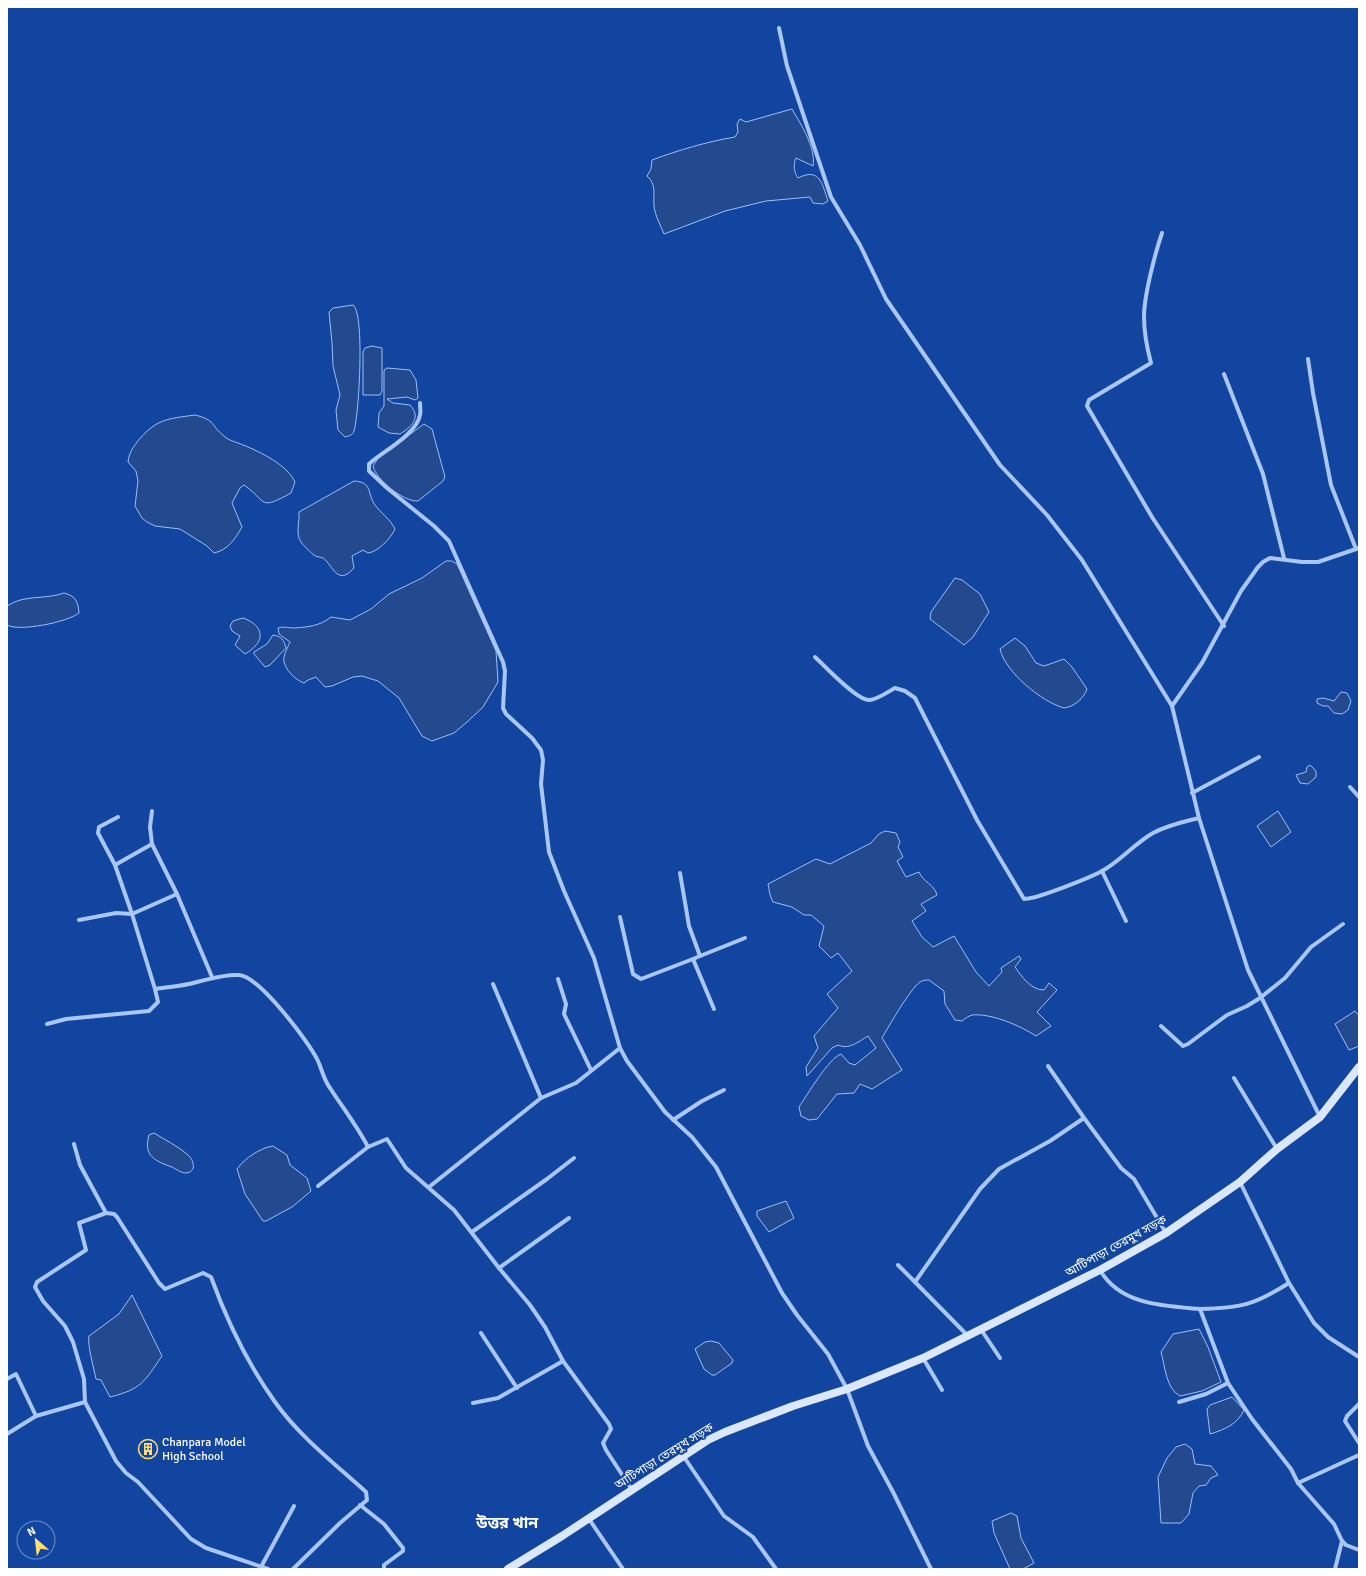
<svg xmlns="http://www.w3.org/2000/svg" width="1366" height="1576" viewBox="0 0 1366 1576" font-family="Signika,'Noto Sans Bengali',sans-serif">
<rect width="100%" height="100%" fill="#1245a0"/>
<g fill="#23498e" stroke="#9cc0f8">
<path d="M792,109C801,125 816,147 813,166L796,158C793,165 794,172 798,178C820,167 822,184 828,201L823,204L813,203L810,197L766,201L725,211L664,234C661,226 655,216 654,206C653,196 657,184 647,176L651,169L652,160C679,150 706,142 735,137L738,132L737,124L740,119L746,122Z"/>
<path d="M353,305C365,313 359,415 354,431C353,435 349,436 345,437L338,430L336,410L340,395L333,366L332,343L329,312L333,308Z"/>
<polygon points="372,346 382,348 382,391 380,395 363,395 363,352 365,348"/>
<path d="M387,368L410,370L416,380L418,398L415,400L407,397L387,399L393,403L410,405C422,418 411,427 400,434L389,433L378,427L379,413L384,406V370Z"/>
<path d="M195,415C216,420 210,425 224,436C229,441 237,442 243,445C261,452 287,465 295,482L291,493C258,511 268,502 244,485L240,488L232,503L242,527C235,539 228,550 214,553L207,546L180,529L155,526L147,522L142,518L135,506L138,481L136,471L128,462C129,453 132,449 137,442C156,419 166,419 195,415Z"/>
<path d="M424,424L432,429L445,477L443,481L418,501C404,502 376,480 373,466L379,457Z"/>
<path d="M354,481C373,482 367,494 375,505C381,513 390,519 395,529C391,538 378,552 368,553L363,550L352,556L354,568C337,587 333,565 323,558C320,557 316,557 314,555C313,555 301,543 301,542C295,533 300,521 299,512Z"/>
<path d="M446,561H452L457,564L496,651L498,682L483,707L467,722L454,733L432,741L422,736L399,698L378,681L362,676L353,677L332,686L325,687L316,677L308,680L304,683C295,680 282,667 284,657C285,652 288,647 290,642L279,634L278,628C284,626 287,628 294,628C308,627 320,626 331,617L350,620L371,609L389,594L422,578Z"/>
<polygon points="955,578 962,580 980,594 989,612 973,637 964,645 930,619 931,612"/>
<path d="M64,593C76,596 78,602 79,613C68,622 19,632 7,625V606C25,594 45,600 64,593Z"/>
<path d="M243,618C265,626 266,642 245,654L235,645L240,636L232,631L230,626L233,621Z"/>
<path d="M273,635C281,636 284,640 286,648L270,665L265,667L254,654V652L267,644Z"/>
<path d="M1015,638L1025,646L1036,663L1044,666L1064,659L1072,667L1087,689C1084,698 1074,707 1064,708C1042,702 1005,672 1000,649Z"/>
<polygon points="1341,692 1347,693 1351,701 1348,710 1342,714 1334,713 1328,706 1323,706 1317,703 1317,699 1323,698 1334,701"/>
<polygon points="1310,765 1316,771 1316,777 1308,784 1300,783 1296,775 1306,772 1307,767"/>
<polygon points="1278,811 1291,832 1271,847 1257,826"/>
<path d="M885,831L896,833L900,842L898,847L903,857L897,861L906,877L919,872C923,882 934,884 937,895L921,904L926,911L912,921L922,937L933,947L954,936L976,972L989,986L1002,972L1001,968L1019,956L1021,959L1015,967C1022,977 1031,990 1044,990L1049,983L1057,990L1037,1012L1051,1026L1036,1036C1021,1026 991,1013 972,1015C968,1016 965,1019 962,1021L955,1020L945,1004L944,991L929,980C927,980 923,980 920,982C910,989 889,1026 882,1038L902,1070L872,1089L860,1084L854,1093L837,1094L817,1119L809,1120L801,1116L799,1107C807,1095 829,1058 841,1054L849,1063L855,1065L876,1048L868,1036C858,1042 849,1050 838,1045L832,1048L807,1076L806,1067L818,1048L814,1036L838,1008L827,994L852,971L838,953L831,958L819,946L824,926L811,915H804L792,907L773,902L770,895L768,884L816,859L830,864L871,843L879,834Z"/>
<polygon points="1355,1011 1359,1016 1359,1046 1349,1050 1335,1024"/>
<path d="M154,1133C165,1140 178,1146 188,1155C194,1160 197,1172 186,1173C181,1173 176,1169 172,1167C155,1161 143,1156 149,1135Z"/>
<path d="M273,1146L287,1155L290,1165L307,1178L311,1191L292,1207L266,1221H263L245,1194L237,1169C245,1158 260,1148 273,1146Z"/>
<polygon points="786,1201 794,1218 769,1232 757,1216 757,1211"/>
<path d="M132,1295L162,1356C144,1382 142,1389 110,1397L101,1380L96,1379C94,1369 87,1344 89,1336L119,1314Z"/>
<path d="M1199,1329L1208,1347L1221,1382L1202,1391L1180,1396C1166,1389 1165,1366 1161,1352L1173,1334Z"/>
<polygon points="711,1341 719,1343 733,1360 732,1363 715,1375 712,1375 704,1369 695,1349 705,1342"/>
<path d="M1232,1397L1244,1410C1238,1424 1224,1430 1210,1434L1207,1409L1210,1405Z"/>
<polygon points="1185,1444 1192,1449 1195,1464 1211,1466 1218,1475 1211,1478 1206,1485 1199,1486 1193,1493 1189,1514 1181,1523 1161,1523 1158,1477 1167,1458 1176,1447"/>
<polygon points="1011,1513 1017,1516 1021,1538 1034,1563 1023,1569 1010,1569 994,1533 992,1521"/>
</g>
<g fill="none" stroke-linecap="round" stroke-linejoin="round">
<g stroke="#aac6f5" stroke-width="4">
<polyline points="779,28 787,66 831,197 860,245 886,299 1000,465 1047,515 1082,560 1172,706 1199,818 1248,970 1320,1117"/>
<path d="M1162,233C1155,254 1144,295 1144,317C1144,333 1147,348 1151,363L1089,400L1087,406L1152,517L1224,626"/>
<polyline points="1308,359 1313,393 1331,485 1356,549"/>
<polyline points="1224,374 1263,474 1284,558"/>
<path d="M420,403C420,407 421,412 420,415C417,434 382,452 369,464V471L387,488L434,526L449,541L503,662L505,671L503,708L506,714L532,738L541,750L543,760L541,784L549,852L564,891L594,958L620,1048L627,1061L665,1112L692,1137L716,1167L782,1293L797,1315L828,1354L847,1389L868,1446L893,1492L931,1569"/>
<path d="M815,657C825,666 858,702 870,700C878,699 888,692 895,688L905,691L915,698L977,820L1024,899C1037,899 1089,878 1102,871C1119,862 1134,844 1153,833C1168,825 1183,822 1199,818"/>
<polyline points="1172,706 1202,663 1241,591 1258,567 1263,562 1270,558 1302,562 1318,562 1359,548"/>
<polyline points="1350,787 1359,797"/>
<polyline points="1192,793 1259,757"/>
<polyline points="118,817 99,827 98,833 115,865 132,914 177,894 212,977"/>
<polyline points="152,844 150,827 152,811"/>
<polyline points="115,865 152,844 177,894"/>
<polyline points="1102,871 1126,921"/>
<polyline points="680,873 689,926 700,956 693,959"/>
<polyline points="620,917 633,974 641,979 693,959 714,1009"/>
<path d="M79,920L116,913L132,914L155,989C169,987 184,986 197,982C211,979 224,974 239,975C259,976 309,1042 318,1061C322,1070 324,1080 330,1088C343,1108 357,1126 368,1147L387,1139L406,1168L454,1210L499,1268L530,1305L545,1327L563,1361L609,1424L611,1429L603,1443L606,1450L632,1490"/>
<polyline points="700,956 745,938"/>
<polyline points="558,979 566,1004 564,1014 591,1070"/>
<polyline points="493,984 541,1098"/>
<polyline points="47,1024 66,1019 149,1011 158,1002 155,989"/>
<polyline points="1161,1026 1183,1046 1188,1044 1227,1015 1247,1006 1260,998 1285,978 1311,947 1343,924"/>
<polyline points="1048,1066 1084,1118 1121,1168 1134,1179 1166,1233"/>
<polyline points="1234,1078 1277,1149"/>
<polyline points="673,1120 702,1101 724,1090"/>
<path d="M74,1144L80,1165L106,1213L114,1214L117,1217L159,1283L165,1289L203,1273L211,1277C227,1321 247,1363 275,1402C299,1436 335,1464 366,1492L367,1500L340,1523L293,1569"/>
<polyline points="1240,1182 1289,1283 1314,1323 1328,1337 1359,1357"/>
<polyline points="318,1186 368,1147"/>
<polyline points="429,1187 541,1098 576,1083 620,1048"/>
<polyline points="472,1232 547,1179 574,1158"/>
<polyline points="898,1265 915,1282"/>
<polyline points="499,1268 569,1218"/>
<path d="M1100,1270C1120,1305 1164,1306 1200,1309L1228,1383L1252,1419L1291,1469L1298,1483L1334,1524L1342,1541L1335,1569"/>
<path d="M1200,1309C1241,1308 1254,1305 1289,1283"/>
<polyline points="982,1331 1000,1358"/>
<polyline points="481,1333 517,1388"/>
<polyline points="968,1336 915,1282 980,1189 999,1169 1050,1141 1084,1118"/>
<polyline points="923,1358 942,1390"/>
<polyline points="7,1379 16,1374 36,1416"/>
<polyline points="85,1402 84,1379 73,1342 65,1326 43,1301 35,1287 37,1282 86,1250 79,1223 106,1213"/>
<polyline points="1179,1402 1206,1394 1228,1383"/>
<polyline points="473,1403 498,1398 563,1361"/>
<polyline points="1359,1404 1347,1416 1345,1421 1359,1443"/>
<polyline points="7,1434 36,1416 85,1402 116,1461 126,1473 138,1482 191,1539 206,1548 268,1569"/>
<polyline points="684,1457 724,1516 753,1537 776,1569"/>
<polyline points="1298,1483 1359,1455"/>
<polyline points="360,1505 384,1524 403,1548 403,1551 384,1565 384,1569"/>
<polyline points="589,1519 623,1569"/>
<polyline points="1342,1541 1346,1545 1359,1550"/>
<polyline points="261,1567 294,1506"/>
</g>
<polyline stroke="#dae7fd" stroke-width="8" points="508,1569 562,1536 708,1440 725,1432 793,1406 847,1389 923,1358 1100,1270 1166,1233 1240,1182 1277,1149 1320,1117 1359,1067"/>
</g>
<defs>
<g id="building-ring" transform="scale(1)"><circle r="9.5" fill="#1245a0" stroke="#ffe06e" stroke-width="1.5"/><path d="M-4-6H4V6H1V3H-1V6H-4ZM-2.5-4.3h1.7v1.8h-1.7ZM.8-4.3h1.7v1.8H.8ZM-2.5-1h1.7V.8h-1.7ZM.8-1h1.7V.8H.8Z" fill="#ffe06e"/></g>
</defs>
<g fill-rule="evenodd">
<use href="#building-ring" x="148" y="1449"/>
</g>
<g text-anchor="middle" stroke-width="4" stroke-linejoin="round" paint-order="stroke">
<g font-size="12" fill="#fff" stroke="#1245a0">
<text transform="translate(1116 1246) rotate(-29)" y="4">আটিপাড়া তেরমুখ সড়ক</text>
<text transform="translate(664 1456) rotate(-32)" y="4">আটিপাড়া তেরমুখ সড়ক</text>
</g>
<g font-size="12" fill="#fff" stroke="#1245a0" text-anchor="start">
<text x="162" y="1446">Chanpara Model<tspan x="162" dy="14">High School</tspan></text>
</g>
<g font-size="16" font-weight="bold" fill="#fff" stroke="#1245a0">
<text x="507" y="1528">উত্তর খান</text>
</g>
</g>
<rect width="1366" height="1576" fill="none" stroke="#ffffff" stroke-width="16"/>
<g transform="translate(36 1540) rotate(332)"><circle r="19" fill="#1245a0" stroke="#718fc6"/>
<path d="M0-3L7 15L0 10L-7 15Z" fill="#ffe06e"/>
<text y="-6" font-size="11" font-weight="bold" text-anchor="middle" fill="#ffffff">N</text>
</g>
</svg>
